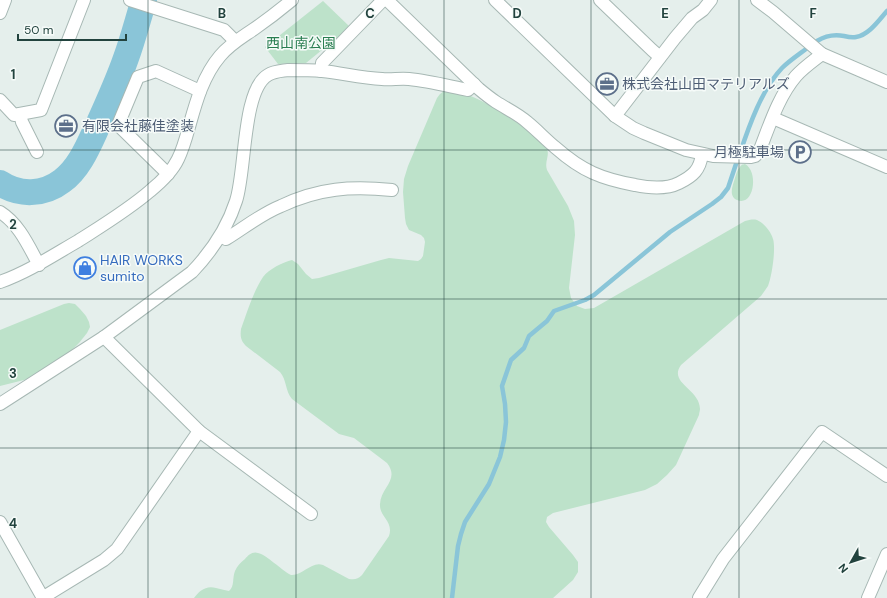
<svg xmlns="http://www.w3.org/2000/svg" width="887" height="598" viewBox="0 0 887 598" font-family="'DM Sans','Noto Sans JP',sans-serif">
<rect width="100%" height="100%" fill="#e5efec"/>
<g fill="#bde2ca">
<polygon points="323,1 350,27 306,63 278,64 265,47"/>
<path d="M444,91C464,90 483,101 499,111C507,116 515,121 522,126C531,133 538,140 546,147C551,155 544,161 547,170L568,206L574,221L575,235L569,288L571,298L577,306L585,309L594,308L745,221C749,220 753,219 757,220C764,223 771,232 773,239C776,248 772,276 768,286C766,289 763,293 761,296L681,365C668,383 700,389 700,409C700,411 699,413 699,415L676,465L667,475L657,484L645,490L553,513L547,517L546,522L549,527L573,555L578,562V572L573,580L553,598H194C199,591 206,585 216,588C220,589 224,590 229,591C235,586 232,578 235,571C237,566 241,562 245,559C248,555 253,551 258,553C267,555 281,570 291,575C303,576 311,561 323,565L349,579C355,580 358,579 362,575L389,536C394,521 379,517 380,504C381,487 400,480 387,463L354,438L339,434L292,399C285,391 287,380 280,372L246,346C241,341 240,337 241,329C247,313 253,292 263,277C269,269 283,262 292,260L298,264L306,274L312,279L319,278L381,260L389,258L418,261L421,259L423,256L425,242L424,238L421,235L409,230L406,224L405,218L403,192L404,179L408,166L437,98L440,94Z"/>
<path d="M745,164C759,172 754,207 737,200C728,196 733,185 735,178C736,175 737,170 740,167C742,164 742,165 745,164Z"/>
<polygon points="69,303 75,304 80,309 86,316 89,322 90,327 87,333 79,343 70,352 28,379 0,386 0,330 64,304"/>
</g>
<g fill="none" stroke-linecap="round" stroke-linejoin="round">
<g stroke="#8ac5d8" stroke-width="4.5">
<path d="M817,41C825,36 834,34 844,36C848,37 852,38 856,37C869,35 879,20 887,11"/>
<path d="M740,153C749,126 762,89 782,68C789,61 798,55 806,49"/>
<polyline points="452,598 458,546 461,534 465,522 489,484 500,457 504,440 506,422 505,404 502,386 511,360 524,348 529,336 547,321 554,311 585,300 594,295 670,232 712,204 721,197 728,188 737,161"/>
</g>
<path stroke="#8ac5d8" stroke-width="26" d="M0,183C19,196 44,195 62,181C80,168 89,144 98,125C108,103 118,81 126,58C133,39 138,19 144,0"/>
<g stroke="#a7b8b4" stroke-width="14">
<g id="street">
<polyline points="130,0 224,30 235,41"/>
<path d="M387,0L479,89C485,94 490,98 496,102C507,109 518,114 527,122C537,130 546,140 556,148C582,171 602,179 635,185C649,188 665,190 679,183C693,176 700,170 702,154"/>
<path d="M495,0L615,116L633,128L644,133L686,150L713,156L751,157L755,156L759,152C769,127 778,97 796,76C803,68 813,61 822,54"/>
<polyline points="600,0 652,50 660,57"/>
<polyline points="757,0 773,12 822,54 887,82"/>
<polyline points="0,13 5,0"/>
<polyline points="321,71 322,63 383,0"/>
<polyline points="0,100 14,115 41,110 84,0"/>
<polyline points="20,114 22,122 37,152"/>
<polyline points="615,116 675,38 692,18 703,10 711,0"/>
<polyline points="773,118 887,167"/>
<polyline points="168,174 118,125 138,77 156,71 200,91"/>
<path d="M0,212C19,224 28,245 39,265"/>
<path d="M221,236L226,239C244,228 261,214 281,206C319,188 351,186 392,190"/>
<path d="M0,282C28,272 52,256 78,241C103,225 128,210 150,191C161,182 172,172 178,159C183,149 186,138 189,127C196,102 203,76 220,56C230,44 241,38 254,29C267,20 280,10 292,0"/>
<polyline points="104,337 199,431 311,514"/>
<path d="M0,404L104,337L192,272C212,251 227,229 236,201C246,172 242,90 268,75C274,71 281,71 288,70C299,70 311,70 322,71C342,73 361,78 382,79C391,80 400,78 409,79C429,81 448,86 468,90L474,84"/>
<polyline points="0,522 43,598"/>
<polyline points="42,598 104,560 117,549 199,431"/>
<polyline points="699,598 723,559 822,432 887,476"/>
<polyline points="868,598 887,554"/>
</g>
</g>
<use href="#street" stroke="#fff" stroke-width="12"/>
</g>
<path fill="none" stroke="#22433e" stroke-width="1" stroke-opacity="0.55" d="M148,0V598M296,0V598M444,0V598M591,0V598M739,0V598M0,150H887M0,299H887M0,448H887"/>
<defs>
<g id="office-ring" transform="scale(1.15)"><circle r="9.5" fill="#f6fbf9" stroke="#5c6f8a" stroke-width="1.5"/><path d="M-6-3h4V-5.5h4V-3h4V5H-6ZM-1-4.5V-3h2v-1.5ZM-6 0V1H6V0Z" fill="#5c6f8a"/></g>
<g id="parking-ring" transform="scale(1.15)"><circle r="9.5" fill="#f6fbf9" stroke="#5c6f8a" stroke-width="1.5"/><path d="M-3.5-5.5H1a3.5 3.5 0 0 1 0 7H-1V5.5H-3.5ZM-1-3.4V-.6H.8a1.4 1.4 0 0 0 0-2.8Z" fill="#5c6f8a"/></g>
<g id="shop-ring" transform="scale(1.15)"><circle r="9.5" fill="#f6fbf9" stroke="#3f7fe0" stroke-width="1.5"/><path d="M-5-2.5h2.3a2.7 3.5 0 0 1 5.4 0H5L5.5 6h-11ZM-1.5-2.5h3a1.5 2.3 0 0 0-3 0Z" fill="#3f7fe0"/></g>
</defs>
<g fill-rule="evenodd">
<use href="#office-ring" x="607" y="84"/>
<use href="#office-ring" x="66" y="126"/>
<use href="#parking-ring" x="800" y="152"/>
<use href="#shop-ring" x="85" y="268"/>
</g>
<g text-anchor="middle" stroke-width="3" stroke-linejoin="round" paint-order="stroke">
<g font-size="14" fill="#297e51" stroke="#f6fbf9">
<text x="301" y="48">西山南公園</text>
</g>
<g font-size="14" fill="#4e5e75" stroke="#f6fbf9" text-anchor="start">
<text x="622" y="89">株式会社山田マテリアルズ</text>
<text x="82" y="131">有限会社藤佳塗装</text>
<text x="784" y="157" text-anchor="end">月極駐車場</text>
</g>
<g font-size="14" fill="#366cbe" stroke="#f6fbf9" text-anchor="start">
<text x="100" y="265">HAIR WORKS<tspan x="100" dy="16">sumito</tspan></text>
</g>
</g>
<g font-size="13" text-anchor="middle" font-weight="bold" fill="#22433e" stroke="#f6fbf9" stroke-width="3" stroke-linejoin="round" paint-order="stroke">
<text x="222" y="18">B</text>
<text x="370" y="18">C</text>
<text x="517" y="18">D</text>
<text x="665" y="18">E</text>
<text x="813" y="18">F</text>
<text x="13" y="79">1</text>
<text x="13" y="229">2</text>
<text x="13" y="378">3</text>
<text x="13" y="528">4</text>
</g>
<g transform="translate(851 562) rotate(231)" stroke="#f6fbf9" stroke-width="3" paint-order="stroke">
<path d="M0-3L7 15L0 10L-7 15Z" fill="#22433e"/>
<text y="-6" font-size="11" font-weight="bold" text-anchor="middle" fill="#22433e">N</text>
</g>
<path d="M18 34v6h108v-6" fill="none" stroke="#22433e" stroke-width="2"/>
<text x="24" y="34" font-size="12" fill="#22433e" stroke="#f6fbf9" stroke-width="3" paint-order="stroke">50 m</text>
</svg>
